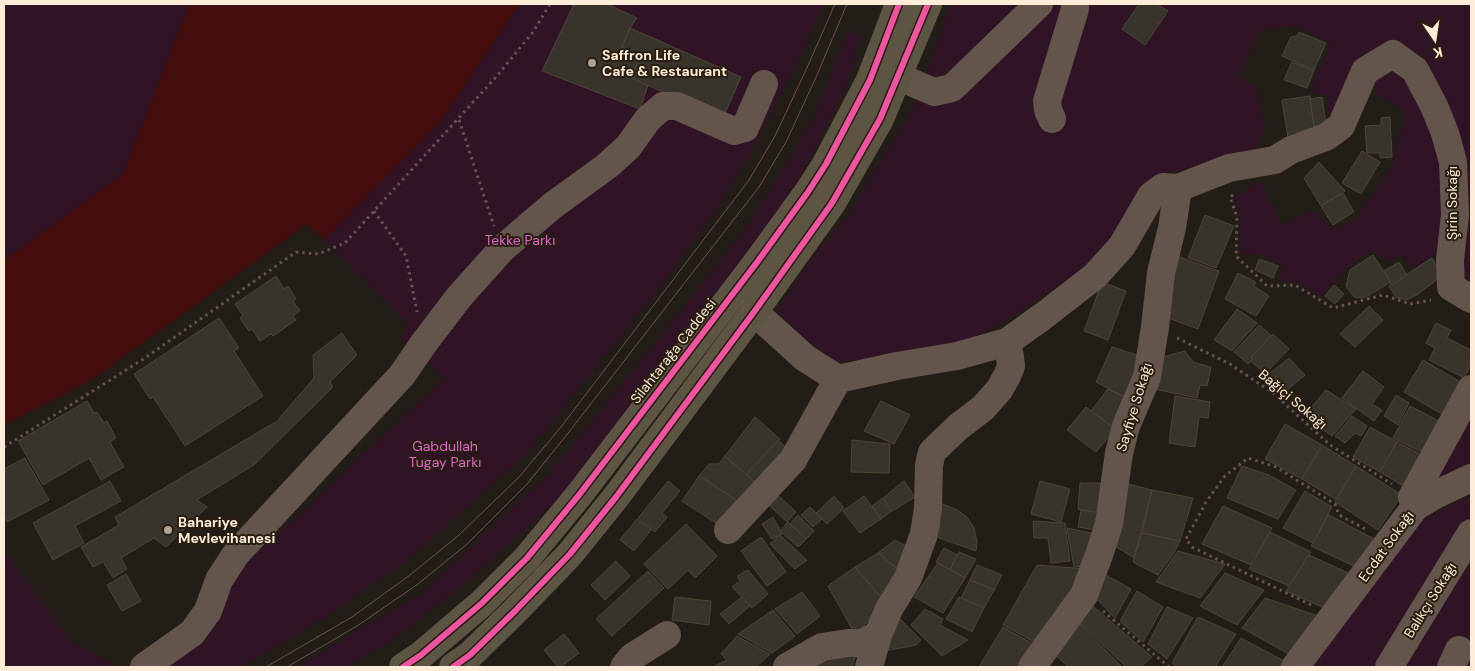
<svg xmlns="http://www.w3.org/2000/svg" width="1475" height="671" viewBox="0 0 1475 671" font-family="'DM Sans',sans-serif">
<rect width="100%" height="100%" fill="#221d16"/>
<g fill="#301425">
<polygon points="4,4 189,4 123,174 4,260"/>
<polygon points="520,4 823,4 803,50 748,159 710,218 658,290 526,454 412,556 327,616 243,667 126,667 175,630 445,378 402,340 407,322 324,240 440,122"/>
<polygon points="950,4 1030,4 952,83 926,75"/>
<polygon points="1047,4 1072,4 1087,20 1082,4 1471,4 1471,290 1463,284 1462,190 1396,46 1330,121 1326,94 1309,92 1331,43 1292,26 1259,31 1239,75 1256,89 1265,127 1258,145 1246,154 1151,177 1116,241 1101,256 1018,313 992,328 971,339 933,347 870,359 835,362 804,338 777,312 812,257 847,217 913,108 915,99 924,95"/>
<polygon points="848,30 859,36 853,67 841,96 801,175 759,239 693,331 562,495 470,579 390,642 345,667 296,667 424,592 543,479 563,457 677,316 753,218 814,117"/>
<polygon points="1392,60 1410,73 1448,166 1444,256 1436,254 1411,268 1403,256 1387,261 1372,250 1347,268 1321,296 1297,283 1278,280 1283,266 1262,255 1240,254 1240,218 1234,198 1260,180 1282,225 1312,211 1333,229 1354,221 1393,164 1394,147 1406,122 1401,108 1379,96 1368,75"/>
<polygon points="1471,406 1471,471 1430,484"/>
<polygon points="1471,495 1471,661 1468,667 1308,667 1426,517"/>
<polygon points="4,550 69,640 118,667 4,667"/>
</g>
<polygon fill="#430e0d" points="189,4 519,4 440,122 324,240 307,224 93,379 4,425 4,260 123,174"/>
<g fill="#39342b" stroke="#4c4438">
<polygon points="574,4 607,4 637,18 630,28 622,47 641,56 631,78 648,85 640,109 542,71"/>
<polygon points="1139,4 1157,4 1168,11 1145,45 1122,29"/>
<polygon points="630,28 741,77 723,118 631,78 641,56 622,47"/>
<polygon points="1299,32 1326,43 1314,70 1282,56 1291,37 1297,36"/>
<polygon points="1292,62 1314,71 1307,88 1284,80"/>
<polygon points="1310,96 1315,134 1288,138 1282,100"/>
<polygon points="1322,97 1326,125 1314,126 1310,99"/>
<polygon points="1390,117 1392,157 1380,158 1380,153 1367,153 1365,126 1381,125 1381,118"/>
<polygon points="1362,151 1380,162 1361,194 1342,183"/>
<polygon points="1319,162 1345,191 1321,206 1304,178"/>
<polygon points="1343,193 1354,212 1333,225 1321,206"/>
<polygon points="1205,215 1234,226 1216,268 1188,258"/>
<polygon points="1373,255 1391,282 1364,298 1354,297 1346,286 1350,270"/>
<polygon points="1179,257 1219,271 1198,329 1163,316"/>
<polygon points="1432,258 1440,272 1434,282 1417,295 1406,300 1396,297 1389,286"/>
<polygon points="1259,259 1278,266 1273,278 1255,270"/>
<polygon points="1399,262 1407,275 1392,285 1384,271"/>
<polygon points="1238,273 1256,282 1254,286 1269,296 1256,316 1225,299"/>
<polygon points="276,276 284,289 288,286 296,299 293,301 300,311 293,316 296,320 273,336 271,334 260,341 252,329 249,331 240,318 243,316 235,304"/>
<polygon points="1102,282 1126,291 1108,340 1084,331"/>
<polygon points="1334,285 1344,294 1335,304 1325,296"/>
<polygon points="1369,306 1383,320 1355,347 1340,334"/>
<polygon points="1237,309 1257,323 1232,351 1214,340"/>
<polygon points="219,318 239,348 234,351 263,396 185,446 153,397 150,399 134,374"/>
<polygon points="1436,323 1451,330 1447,338 1471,350 1471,365 1464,378 1429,360 1435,348 1426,343"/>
<polygon points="1259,325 1272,336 1251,357 1253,359 1248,364 1234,352"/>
<polygon points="342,333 357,355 330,382 333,387 255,464 197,500 207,507 166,547 154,538 121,558 127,569 113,578 103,562 93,567 81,547 119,525 115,517 277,421 314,378 313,355"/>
<polygon points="1273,334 1289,349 1265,374 1251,361 1253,359 1251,357"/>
<polygon points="1112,347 1140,356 1132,401 1096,382"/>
<polygon points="1185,351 1193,362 1211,367 1207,386 1200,385 1197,398 1154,389 1159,358"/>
<polygon points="1289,358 1305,375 1281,395 1264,378"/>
<polygon points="1423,360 1464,384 1445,416 1404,392"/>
<polygon points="1363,371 1384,387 1372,404 1382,410 1374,421 1342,398"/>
<polygon points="1108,389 1132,401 1115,429 1091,411"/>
<polygon points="1326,390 1356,409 1332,436 1304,416"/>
<polygon points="1396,395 1409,403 1398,425 1384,416"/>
<polygon points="1175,396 1210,402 1208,418 1199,417 1195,447 1169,443"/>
<polygon points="87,401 94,413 97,412 104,423 107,421 116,438 110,442 124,467 101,480 89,458 43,485 18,441"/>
<polygon points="881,401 910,415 894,444 864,431"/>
<polygon points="1410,406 1439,421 1423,453 1393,438"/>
<polygon points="1086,407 1115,429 1096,452 1067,430"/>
<polygon points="1352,416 1367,426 1361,436 1355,433 1345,443 1335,436"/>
<polygon points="755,417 780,439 746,475 725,456"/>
<polygon points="1285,424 1322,445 1302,479 1265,459"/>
<polygon points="1370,427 1397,442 1380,472 1353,457"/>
<polygon points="778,440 789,451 757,484 746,475"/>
<polygon points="852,440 890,444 889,473 851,472"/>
<polygon points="1397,442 1422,455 1405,487 1380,472"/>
<polygon points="1322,445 1356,466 1337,500 1302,479"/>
<polygon points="725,456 757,484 739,502 699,476 709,464 719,464"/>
<polygon points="25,458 49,500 7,522 4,515 4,469"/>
<polygon points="1242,466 1269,475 1296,490 1278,519 1227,498"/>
<polygon points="1356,466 1402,495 1378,530 1335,502"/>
<polygon points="699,476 739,502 722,527 682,501"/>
<polygon points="110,481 121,501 75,526 84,543 53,560 33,523"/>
<polygon points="668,481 680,491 662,513 667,517 655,532 638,518"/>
<polygon points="904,481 915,497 892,511 883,498"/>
<polygon points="1040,481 1070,489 1061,522 1031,514"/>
<polygon points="1120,482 1152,490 1134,558 1110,543"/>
<polygon points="1080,483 1103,483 1103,513 1078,509"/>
<polygon points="1152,490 1193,498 1180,541 1142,533"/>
<polygon points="1305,491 1332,507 1313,543 1283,528"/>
<polygon points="779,496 796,512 787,522 770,506"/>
<polygon points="834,496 844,508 827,524 816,513"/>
<polygon points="864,496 881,519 860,533 843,511"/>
<polygon points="883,498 892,511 881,519 872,506"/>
<polygon points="940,503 955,509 966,516 974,528 977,542 976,551 939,538"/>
<polygon points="1223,506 1272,528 1251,565 1202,544"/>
<polygon points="810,507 822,519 813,527 801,515"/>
<polygon points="1081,510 1103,513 1101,531 1078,527"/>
<polygon points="798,515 814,531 806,539 790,524"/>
<polygon points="1329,515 1376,540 1356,567 1311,546"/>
<polygon points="773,517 782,534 772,539 762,524"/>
<polygon points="637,519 651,530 634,551 620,540"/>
<polygon points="1033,521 1065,523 1070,561 1051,563 1048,538 1034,538"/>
<polygon points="788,522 806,539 798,547 780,531"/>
<polygon points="686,524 717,556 695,578 688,570 668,589 644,564"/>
<polygon points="1067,528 1100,535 1092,565 1074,567"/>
<polygon points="1270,532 1311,552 1289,586 1249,569"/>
<polygon points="1142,533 1180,541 1174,553 1158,575 1133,562"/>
<polygon points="780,535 807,560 795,569 770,544"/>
<polygon points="761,537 786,572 767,586 741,551"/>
<polygon points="895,540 909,547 900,571 878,553"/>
<polygon points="944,548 957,555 950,570 936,562"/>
<polygon points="1178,551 1225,564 1200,598 1156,582"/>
<polygon points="959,552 976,559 965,578 950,570"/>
<polygon points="878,553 900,571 886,604 855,567"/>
<polygon points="1309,555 1357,577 1331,611 1286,591"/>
<polygon points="616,561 630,576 605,600 591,585"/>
<polygon points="938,563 965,578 943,613 914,597"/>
<polygon points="977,565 1002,575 994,590 970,580"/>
<polygon points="1037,565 1086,569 1036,643 1003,625"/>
<polygon points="855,567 886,604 855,634 828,586"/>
<polygon points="748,570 768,594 752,608 732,587 740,581 737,576"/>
<polygon points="648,571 664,588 612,636 596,619"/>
<polygon points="1225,573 1264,590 1237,625 1200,606"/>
<polygon points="126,574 141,601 122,611 107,585"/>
<polygon points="1104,574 1131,589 1115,618 1093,595"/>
<polygon points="970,580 994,590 984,608 961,598"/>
<polygon points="1137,591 1163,607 1143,642 1120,621"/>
<polygon points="802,592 820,616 797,634 775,609"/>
<polygon points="675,597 711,601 709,625 672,620"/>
<polygon points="742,597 750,606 729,624 720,614"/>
<polygon points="959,597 984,608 972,632 946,619"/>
<polygon points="1265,598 1324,618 1292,656 1242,628"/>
<polygon points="1086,600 1152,657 1141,667 1126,667 1073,616"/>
<polygon points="1167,607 1193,618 1167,659 1148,644"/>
<polygon points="925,609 943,619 940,625 968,640 942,656 911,625"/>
<polygon points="773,610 795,636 772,653 738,634"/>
<polygon points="1198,617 1236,634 1215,667 1177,667 1172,663"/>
<polygon points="899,618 921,640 916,645 890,650 877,648"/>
<polygon points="1079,623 1122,667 1069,667 1053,653"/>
<polygon points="1003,627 1035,645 1020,667 979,667"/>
<polygon points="564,634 579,653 561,667 558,667 544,650"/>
<polygon points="737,636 770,654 756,667 713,667 727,660 721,654"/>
<polygon points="1241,638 1286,662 1282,667 1222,667"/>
<polygon points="857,651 852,667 804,667 809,659"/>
</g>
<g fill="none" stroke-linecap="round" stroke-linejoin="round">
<g stroke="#665153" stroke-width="3" stroke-dasharray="2.5 4" stroke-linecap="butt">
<polyline points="459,120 494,226"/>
<polyline points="1233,195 1230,197 1237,217 1236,256 1267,286 1295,285 1333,308 1383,295 1410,304 1431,300"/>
<polyline points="374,211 406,256 417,312"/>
<polyline points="1177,338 1230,364 1273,393 1330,445 1392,484"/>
<polyline points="4,447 145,358 296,252 318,254 345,243 496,77 533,32 550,4"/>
<polyline points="1311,605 1192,547 1186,539 1206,502 1225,476 1248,458 1276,467 1335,504 1339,515 1367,530"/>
<polyline points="1103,611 1169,667"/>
</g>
<g stroke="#63554b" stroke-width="28">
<polyline points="899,77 934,92 952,88 1039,4"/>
<polyline points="1052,119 1048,110 1047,101 1075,9 1075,4"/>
<polyline points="754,312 805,358 838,379 897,366 957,356 1007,342 1042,317 1095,276 1122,246 1151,196 1163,187 1178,188 1229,168 1275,160 1291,150 1326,137 1341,126 1365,71 1393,54 1415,70 1434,106 1445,133 1453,162 1455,215 1450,260 1451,287 1471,299"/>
<polyline points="1415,507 1412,497 1471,389"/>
<polyline points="728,530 793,460 838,379"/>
<polyline points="144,667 192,633 208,611 219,580 236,554 402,375 424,343 459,297 502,249 552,206 607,166 628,147 648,119 663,106 677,106 734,131 745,128 764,84"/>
<polyline points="624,667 632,657 667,635"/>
<polyline points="787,667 822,647 848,643 862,643 878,635"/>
<polyline points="869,667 878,635 889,609 908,578 924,534 928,508 929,465 932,452 958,427 983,408 999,390 1007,376 1011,366 1010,357 1007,342"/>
<polyline points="1032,667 1084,595 1099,555 1109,524 1119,453 1126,426 1147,377 1155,327 1161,273 1172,228 1178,188"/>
<polyline points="1295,667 1415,507 1435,495 1471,478"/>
<polyline points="1389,667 1471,533"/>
<polyline points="1451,667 1459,650"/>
</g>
<g stroke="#5d5544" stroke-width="28">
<polyline points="403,667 421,655 482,603 527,558 579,495 758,261 808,192 826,164 870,80 899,4"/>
<polyline points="453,667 470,655 515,611 570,554 616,497 754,312 832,203 880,119 928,4"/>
</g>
<g stroke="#6e4f54" stroke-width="1">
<polyline points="266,667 352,617 410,575 459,535 519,477 561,427 749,180 775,136 806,70 835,4"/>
<polyline points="287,667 357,626 418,584 467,544 527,484 569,432 759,187 786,142 817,75 847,4"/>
</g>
<g stroke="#281e10" stroke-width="9">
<g id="cycleway">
<polyline points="403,667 421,655 482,603 527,558 579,495 758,261 808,192 826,164 870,80 899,4"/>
<polyline points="453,667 470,655 515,611 570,554 616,497 754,312 832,203 880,119 928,4"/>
</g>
</g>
<use href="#cycleway" stroke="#f153a3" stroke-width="6"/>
</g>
<g fill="#b1a394" stroke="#281e10" stroke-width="2">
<circle cx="592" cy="63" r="5"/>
<circle cx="168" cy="530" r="5"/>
</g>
<g text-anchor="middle" stroke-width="4" stroke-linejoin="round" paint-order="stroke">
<g font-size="14" font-weight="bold" fill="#feebd8" stroke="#281e10" text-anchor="start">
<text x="602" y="60">Saffron Life<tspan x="602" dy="16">Cafe &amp; Restaurant</tspan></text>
<text x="178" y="527">Bahariye<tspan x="178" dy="16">Mevlevihanesi</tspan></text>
</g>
<g font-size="14" fill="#feebd8" stroke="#281e10">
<text transform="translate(1452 203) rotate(-90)" y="5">Şirin Sokağı</text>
<text transform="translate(673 351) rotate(-52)" y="5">Silahtarağa Caddesi</text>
<text transform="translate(1293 399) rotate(40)" y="5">Bağiçi Sokağı</text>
<text transform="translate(1134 407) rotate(-73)" y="5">Sayfiye Sokağı</text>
<text transform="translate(1386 546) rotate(-54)" y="5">Ecdat Sokağı</text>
<text transform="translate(1430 600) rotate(-58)" y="5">Balıkçı Sokağı</text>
</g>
<g font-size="14" fill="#de64cd" stroke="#281e10">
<text x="520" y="245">Tekke Parkı</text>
<text x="445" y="451">Gabdullah<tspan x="445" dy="16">Tugay Parkı</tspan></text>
</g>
</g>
<rect width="1475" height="671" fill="none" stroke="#feebd8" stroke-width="10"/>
<g transform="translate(1435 40) rotate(167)" stroke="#281e10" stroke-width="4" paint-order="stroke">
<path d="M0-4L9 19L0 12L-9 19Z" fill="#feebd8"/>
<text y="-8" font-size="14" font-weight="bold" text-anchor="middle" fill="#feebd8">K</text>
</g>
</svg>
